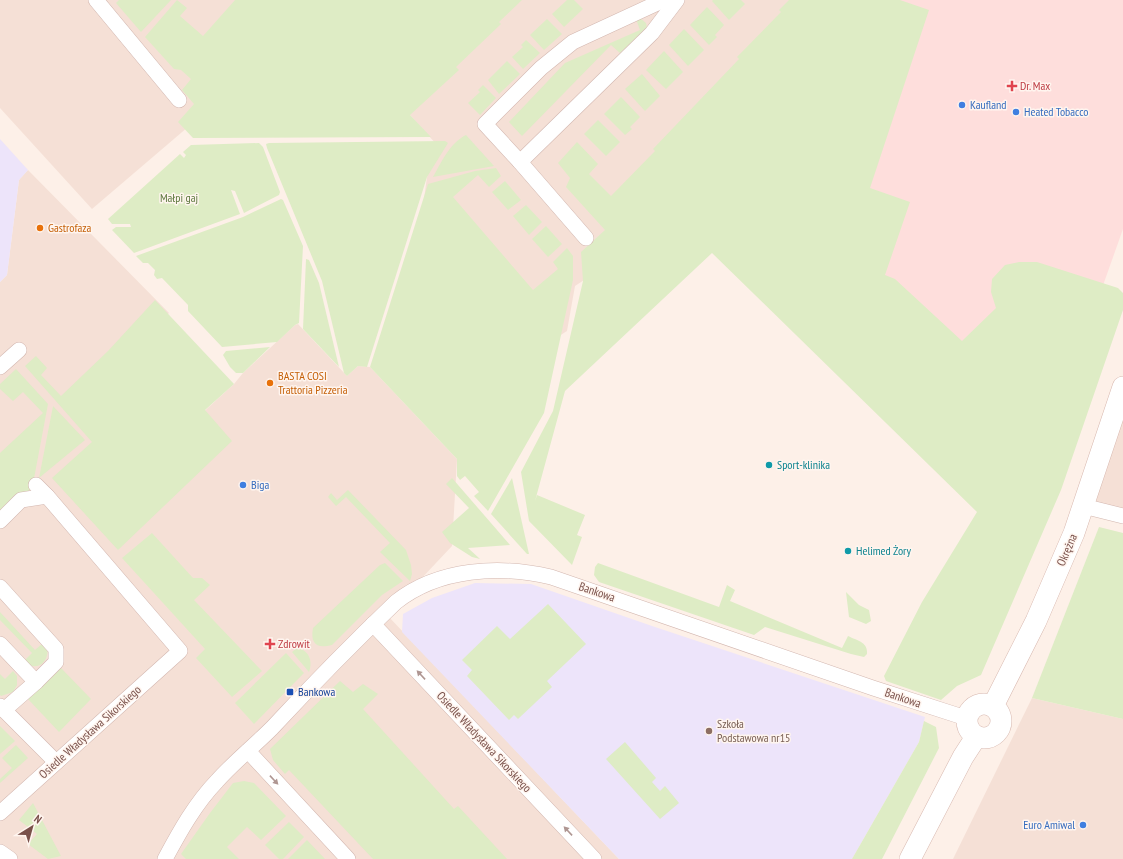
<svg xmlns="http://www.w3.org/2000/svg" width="1123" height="859" viewBox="0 0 1123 859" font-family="'PT Sans Narrow',sans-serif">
<rect width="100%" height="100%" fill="#fdf0e8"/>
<g fill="#f5e0d6">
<polygon points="0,0 290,0 195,121 92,209 0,108"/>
<polygon points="470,0 864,0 666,226 575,286 567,331 556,338 424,199 427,177 437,145 382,84"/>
<polygon points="28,170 169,313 67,405 128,481 234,384 243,373 295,325 298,324 347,376 358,366 370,367 457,459 452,546 387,615 619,859 0,859 0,282 7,275 19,180"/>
<polygon points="1123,403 1123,509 1094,501"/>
<polygon points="1032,698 1123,719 1123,859 953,859"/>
</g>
<polygon fill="#fededc" points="859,0 1123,0 1123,229 1073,370 948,366 847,273"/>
<g fill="#ede4fa">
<polygon points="0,139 28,170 19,180 7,275 0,282"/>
<polygon points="475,583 531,584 652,626 925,717 919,742 852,859 619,859 402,632 403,614 432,598"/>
</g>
<g fill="#deecc5">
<polygon points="119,0 171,0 141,32 116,3"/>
<polygon points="177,0 187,8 180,16 203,36 235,0 522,0 499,22 501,24 456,67 459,70 410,115 431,137 193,138 178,122 194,104 182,90 191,79 181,70 174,69 145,37"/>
<polygon points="567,0 574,0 583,9 564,27 552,14"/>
<polygon points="713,0 741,0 745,4 729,20 712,1"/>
<polygon points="789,0 900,0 929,10 870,188 910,202 885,275 895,279 962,341 996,308 991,292 992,279 1005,265 1019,262 1037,262 1118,288 1123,293 1123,310 1061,490 981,675 957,686 941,700 886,681 884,676 922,602 977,512 712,253 565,391 535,501 537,495 585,515 577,535 582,537 572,565 529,521 521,472 553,411 583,281 581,252 605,230 566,187 570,178 558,163 577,142 598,164 589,174 611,196 655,151 653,149 739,59 737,57 781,12 779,10"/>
<polygon points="707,7 724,25 715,35 717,37 709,45 690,25"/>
<polygon points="640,18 646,23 647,28 620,53 611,45 522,136 509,122 565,63 640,30 636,19"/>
<polygon points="547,19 562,34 544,50 530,35"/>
<polygon points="684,29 704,50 688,66 669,45"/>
<polygon points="526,40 540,53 523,69 512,57 523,47 521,45"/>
<polygon points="664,51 683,72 666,89 646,70"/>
<polygon points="507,61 520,74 499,94 488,80"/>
<polygon points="642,74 660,96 645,111 625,89"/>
<polygon points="483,85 496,98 480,115 468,103 480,92 478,90"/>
<polygon points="621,97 640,117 630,127 632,129 625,135 604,114"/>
<polygon points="598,120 620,142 606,156 584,134"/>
<path d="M466,135L494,166L433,177C442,161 450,143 466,135Z"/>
<polygon points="445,141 448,143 427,177 367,367 358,366 347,376 344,373 322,281 267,148 266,144 269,143"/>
<polygon points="259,143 263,147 280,192 279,195 244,213 235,191 231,190 240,214 134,253 112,230 116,227 131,227 130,224 112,224 108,219 180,154 184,158 186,155 183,152 191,145"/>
<polygon points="496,168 501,176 489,187 478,175 453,197 533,290 558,269 553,262 567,248 573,256 573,280 544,413 488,511 474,496 479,492 465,476 460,480 457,476 457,459 370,367 428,184 475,171"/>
<polygon points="505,181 521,200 508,210 492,192"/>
<polygon points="281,199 283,200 303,246 299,323 295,325 277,342 222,347 188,311 188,305 162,278 157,279 154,275 155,270 148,263 143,263 136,256 243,217"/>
<polygon points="526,205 542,222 529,235 513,216"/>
<polygon points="546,226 562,244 548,257 532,239"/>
<polygon points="306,259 309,260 319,283 339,367 303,329"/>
<polygon points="155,300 234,384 205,410 232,441 118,550 52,478 92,442 25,366 36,356 47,368 41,375 61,396 108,351"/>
<polygon points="270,347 243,373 236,373 230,367 223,355 226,351"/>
<polygon points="16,369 48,404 33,484 28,492 0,512 0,453 43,413 23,392 13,401 0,389 0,384"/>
<polygon points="53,406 85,440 39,478"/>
<polygon points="452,478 510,545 468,548 480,559 472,557 450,543 442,532 469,508 446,484"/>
<polygon points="512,478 529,554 527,554 491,514"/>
<polygon points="348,490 406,550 411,565 412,574 410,581 380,552 390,543 346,497 336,506 328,497 331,493 337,500"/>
<polygon points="1099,527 1123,533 1123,719 1032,698"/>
<polygon points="152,533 193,578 202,578 210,585 194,600 262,671 232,697 196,658 205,649 122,558"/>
<path d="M385,563L403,581L382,595L332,645C317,649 310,644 313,628L380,565Z"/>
<path d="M598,563L719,607L727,585L735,590L730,601L842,648L848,636C858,641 868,642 867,654L864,657L851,654L765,627L754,635L599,582L594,575L595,567Z"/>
<polygon points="846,592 859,605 869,610 871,621 866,624 849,617"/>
<polygon points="548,604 586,644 547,681 552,687 518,719 514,715 509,720 467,676 472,670 462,660 497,626 510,639"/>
<path d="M0,612L35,650L43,643C44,643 47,647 47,648C49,654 45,663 40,665C36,667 31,666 27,665L24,661L32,653L0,620Z"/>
<path d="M297,648C309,650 313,661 309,672L292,652Z"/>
<polygon points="286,653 304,673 254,724 235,703"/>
<polygon points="61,668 91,699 59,732 28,699"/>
<polygon points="13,671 17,676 17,685 13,692 1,696 0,695 0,674 5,679"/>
<polygon points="340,681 353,692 363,684 378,694 363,709 454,809 458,806 507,859 373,859 289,770 285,774 273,760 270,749"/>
<polygon points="924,721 936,727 939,748 882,859 852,859 919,742"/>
<polygon points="0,726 15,741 0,754"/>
<polygon points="625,742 656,778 652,782 660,791 665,786 679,803 660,819 606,759"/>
<polygon points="16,745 28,758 0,783 0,779 12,768 2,758"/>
<polygon points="244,781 254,783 286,816 261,840 247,827 227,847 239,859 186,859 181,854 210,813 233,783"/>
<polygon points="33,803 61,856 48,859 28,844 37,834 19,820"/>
<polygon points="289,822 304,837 283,859 279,859 265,845"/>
<polygon points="307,840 325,859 288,859"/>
</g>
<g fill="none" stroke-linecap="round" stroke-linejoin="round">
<g stroke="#d3b7b0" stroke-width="16">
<g id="street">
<polyline points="96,0 179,100"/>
<polyline points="520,162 485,124 541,68 573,42 664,0"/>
<polyline points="586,238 520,162 652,33 677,0"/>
<polyline points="0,367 19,350"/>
<polyline points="1083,506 1123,516"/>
<polyline points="0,521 21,500 47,496"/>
<polyline points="0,587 56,649 56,662 36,682 4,710"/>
<polyline points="373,624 594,859"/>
<polyline points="0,644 36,682"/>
<polyline points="0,706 56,762"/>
<polyline points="248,751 348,859"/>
<polyline points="0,813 180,651 47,496 36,485"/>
<polyline points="0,852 10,859"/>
<path d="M165,859C180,831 195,804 217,781C234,762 254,746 272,728C312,685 353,643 396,602C439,568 500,565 551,577L873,688L966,718"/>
</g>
</g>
<g stroke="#d8b8af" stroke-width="22">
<g id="secondary">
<circle cx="984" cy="721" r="17"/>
<polyline points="993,706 1036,621 1074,533 1123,387"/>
<polyline points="910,859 963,757 976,737"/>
</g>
</g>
<use href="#street" stroke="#fff" stroke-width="15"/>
<use href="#secondary" stroke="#fff" stroke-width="21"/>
</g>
<defs><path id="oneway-solid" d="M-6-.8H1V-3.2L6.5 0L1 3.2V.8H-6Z"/></defs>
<g fill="#af9692">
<use href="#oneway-solid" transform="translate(421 675) rotate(-133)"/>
<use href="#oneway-solid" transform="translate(274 780) rotate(47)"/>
<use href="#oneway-solid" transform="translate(568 831) rotate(-133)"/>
</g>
<g fill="#e0444e" stroke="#fff5ef" stroke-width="1.5">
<path d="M1010 80h4v4h4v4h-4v4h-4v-4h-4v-4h4z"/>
<path d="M268 638h4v4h4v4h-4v4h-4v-4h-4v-4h4z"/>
</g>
<g fill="#3f7fe0" stroke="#fff5ef" stroke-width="1.5">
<circle cx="962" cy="105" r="4"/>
<circle cx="1016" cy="112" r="4"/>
<circle cx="243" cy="485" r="4"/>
<circle cx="1083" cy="825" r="4"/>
</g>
<g fill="#e8710a" stroke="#fff5ef" stroke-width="1.5">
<circle cx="40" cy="228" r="4"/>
<circle cx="270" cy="383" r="4"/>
</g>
<g fill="#0f9aa8" stroke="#fff5ef" stroke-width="1.5">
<circle cx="769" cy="465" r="4"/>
<circle cx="848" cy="551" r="4"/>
</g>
<rect fill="#1a4fb4" stroke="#fff5ef" stroke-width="1.5" x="286" y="688" width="8" height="8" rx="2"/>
<circle fill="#8d6e63" stroke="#fff5ef" stroke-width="1.5" cx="709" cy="731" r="4"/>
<g text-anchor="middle" stroke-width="3" stroke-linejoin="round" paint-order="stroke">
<g font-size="12" fill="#be3a42" stroke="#fff5ef" text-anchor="start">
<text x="1020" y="90">Dr. Max</text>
<text x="278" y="648">Zdrowit</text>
</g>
<g font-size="12" fill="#366cbe" stroke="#fff5ef" text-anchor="start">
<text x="970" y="109">Kaufland</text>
<text x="1024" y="116">Heated Tobacco</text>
<text x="251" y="489">Biga</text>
<text x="1075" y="829" text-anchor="end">Euro Amiwal</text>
</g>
<g font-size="12" fill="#5e793f" stroke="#fff5ef">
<text x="179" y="202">Małpi gaj</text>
</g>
<g font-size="12" fill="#c56008" stroke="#fff5ef" text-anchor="start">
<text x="48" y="232">Gastrofaza</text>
<text x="278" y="380">BASTA COSI<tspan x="278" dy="14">Trattoria Pizzeria</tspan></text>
</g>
<g font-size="12" fill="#0d838f" stroke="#fff5ef" text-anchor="start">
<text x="777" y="469">Sport-klinika</text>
<text x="856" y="555">Helimed Żory</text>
</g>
<g font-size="12" fill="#79504a" stroke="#fff5ef">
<text transform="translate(1067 550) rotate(-67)" y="4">Okrężna</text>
<text transform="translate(597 592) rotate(19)" y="4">Bankowa</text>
<text transform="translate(903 698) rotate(19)" y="4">Bankowa</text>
<text transform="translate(90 732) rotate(-42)" y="4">Osiedle Władysława Sikorskiego</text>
<text transform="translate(484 742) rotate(47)" y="4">Osiedle Władysława Sikorskiego</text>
</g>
<g font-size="12" fill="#164399" stroke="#fff5ef" text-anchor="start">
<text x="298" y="696">Bankowa</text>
</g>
<g font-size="12" fill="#785e54" stroke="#fff5ef" text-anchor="start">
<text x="717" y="728">Szkoła<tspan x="717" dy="14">Podstawowa nr15</tspan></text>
</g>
</g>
<g transform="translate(32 827) rotate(37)" stroke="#fff5ef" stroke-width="3" paint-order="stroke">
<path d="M0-3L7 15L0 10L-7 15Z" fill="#79504a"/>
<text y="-6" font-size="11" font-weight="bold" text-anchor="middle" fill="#79504a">N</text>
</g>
</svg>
